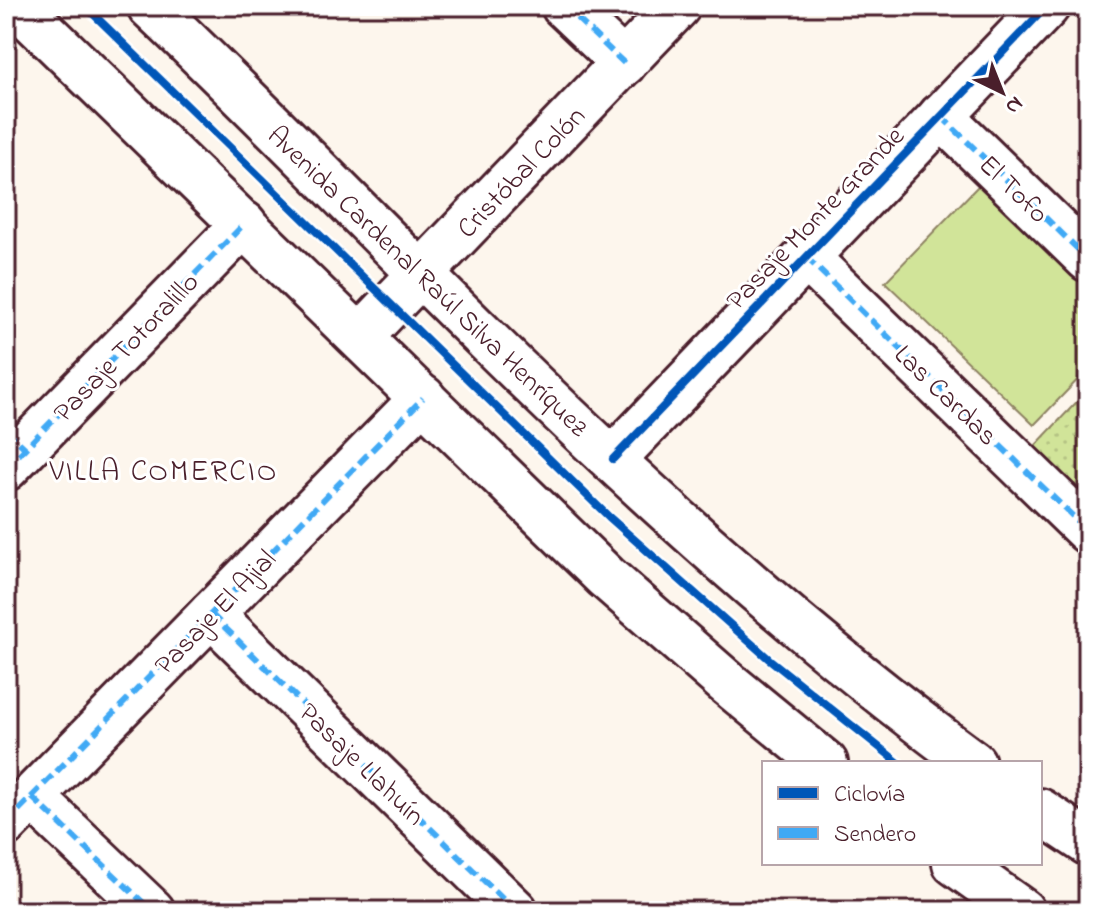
<svg xmlns="http://www.w3.org/2000/svg" width="1094" height="917" viewBox="0 0 1094 917" font-family="'Indie Flower',sans-serif">
<defs>
<pattern id="grass-dots" width="8" height="8" patternUnits="userSpaceOnUse" patternTransform="scale(2)"><rect width="8" height="8" fill="#d1e499"/><path d="M2 2h.1M6 6h.1" fill="none" stroke="#b5c384" stroke-width="1.8" stroke-linecap="round"/></pattern>
</defs>
<rect width="100%" height="100%" fill="#fdf6ed"/>
<filter id="ink" filterUnits="userSpaceOnUse"><feTurbulence type="fractalNoise" baseFrequency=".0125" numOctaves="2"/><feDisplacementMap in="SourceGraphic" scale="16" xChannelSelector="R" yChannelSelector="G"/><feConvolveMatrix kernelMatrix="1 2 1 2 8 2 1 2 1" color-interpolation-filters="sRGB"/></filter>
<g filter="url(#ink)">
<polygon fill="url(#grass-dots)" stroke="#8e8262" stroke-width="2" points="1088,390 1088,498 1034,447"/>
<polygon fill="#d1e499" stroke="#8e8262" stroke-width="2" points="980,184 1088,288 1088,369 1034,425 885,282"/>
<g fill="none" stroke-linecap="round" stroke-linejoin="round">
<g stroke="#4a1f2b" stroke-width="50">
<g id="minor">
<polyline points="564,6 624,63"/>
<polyline points="941,116 1088,259"/>
<polyline points="806,257 1088,531"/>
<polyline points="361,336 678,6"/>
<polyline points="613,459 1047,6"/>
<polyline points="6,468 244,224"/>
<polyline points="211,614 515,911"/>
<polyline points="32,797 152,911"/>
<polyline points="6,823 423,398"/>
</g>
</g>
<g stroke="#4a1f2b" stroke-width="50">
<g id="major">
<polyline points="18,6 606,577 726,682 825,763"/>
<path d="M150,6C264,114 373,228 485,338C639,489 799,635 973,763"/>
<polyline points="1040,811 1088,843"/>
<polyline points="955,863 1022,911"/>
</g>
</g>
<use href="#minor" stroke="#fff" stroke-width="44"/>
<use href="#major" stroke="#fff" stroke-width="44"/>
<g stroke="#3fa9f5" stroke-width="6" stroke-dasharray="12 6" stroke-linecap="butt">
<polyline points="564,6 624,63"/>
<polyline points="941,116 1088,259"/>
<polyline points="806,257 1088,531"/>
<polyline points="6,430 25,448"/>
<polyline points="6,468 244,224"/>
<polyline points="211,614 515,911"/>
<polyline points="32,797 152,911"/>
<polyline points="6,823 423,398"/>
</g>
<g stroke="#fff" stroke-width="13">
<g id="cycleway">
<polyline points="85,6 609,517 769,659 899,763"/>
<polyline points="613,459 1047,6"/>
</g>
</g>
<use href="#cycleway" stroke="#0057b8" stroke-width="8"/>
</g>
</g>
<g text-anchor="middle" stroke-width="6" stroke-linejoin="round" paint-order="stroke">
<g font-size="28" fill="#4a1f2b" stroke="#fff">
<text transform="translate(520 171) rotate(-46)" y="10">Cristóbal Colón</text>
<text transform="translate(1015 188) rotate(44)" y="10">El Tofo</text>
<text transform="translate(814 217) rotate(-46)" y="10">Pasaje Monte Grande</text>
<text transform="translate(429 280) rotate(44)" y="10">Avenida Cardenal Raúl Silva Henríquez</text>
<text transform="translate(125 346) rotate(-46)" y="10">Pasaje Totoralillo</text>
<text transform="translate(947 394) rotate(44)" y="10">Las Cardas</text>
<text transform="translate(214 611) rotate(-46)" y="10">Pasaje El Ajial</text>
<text transform="translate(363 763) rotate(44)" y="10">Pasaje Llahuín</text>
</g>
<g font-size="30" letter-spacing="2" fill="#4a1f2b" stroke="#fff">
<text x="164" y="480">VILLA COMERCIO</text>
</g>
</g>
<rect width="1094" height="917" fill="none" stroke="#fff" stroke-width="32"/>
<rect x="16" y="16" width="1062" height="885" fill="none" stroke="#4a1f2b" stroke-width="3" filter="url(#ink)"/>
<rect x="762" y="761" width="280" height="104" fill="#ffffff" stroke="#b7a5aa" stroke-width="2"/>
<rect x="778" y="787" width="40" height="12" fill="#0057b8" stroke="#b7a5aa" stroke-width="2"/>
<text x="834" y="801" font-size="24" fill="#4a1f2b">Ciclovía</text>
<rect x="778" y="827" width="40" height="12" fill="#3fa9f5" stroke="#b7a5aa" stroke-width="2"/>
<text x="834" y="841" font-size="24" fill="#4a1f2b">Sendero</text>
<g transform="translate(1002 92) rotate(137)" stroke="#ffffff" stroke-width="6" paint-order="stroke">
<path d="M0-6L14 30L0 20L-14 30Z" fill="#4a1f2b"/>
<text y="-12" font-size="22" font-weight="bold" text-anchor="middle" fill="#4a1f2b">N</text>
</g>
</svg>
